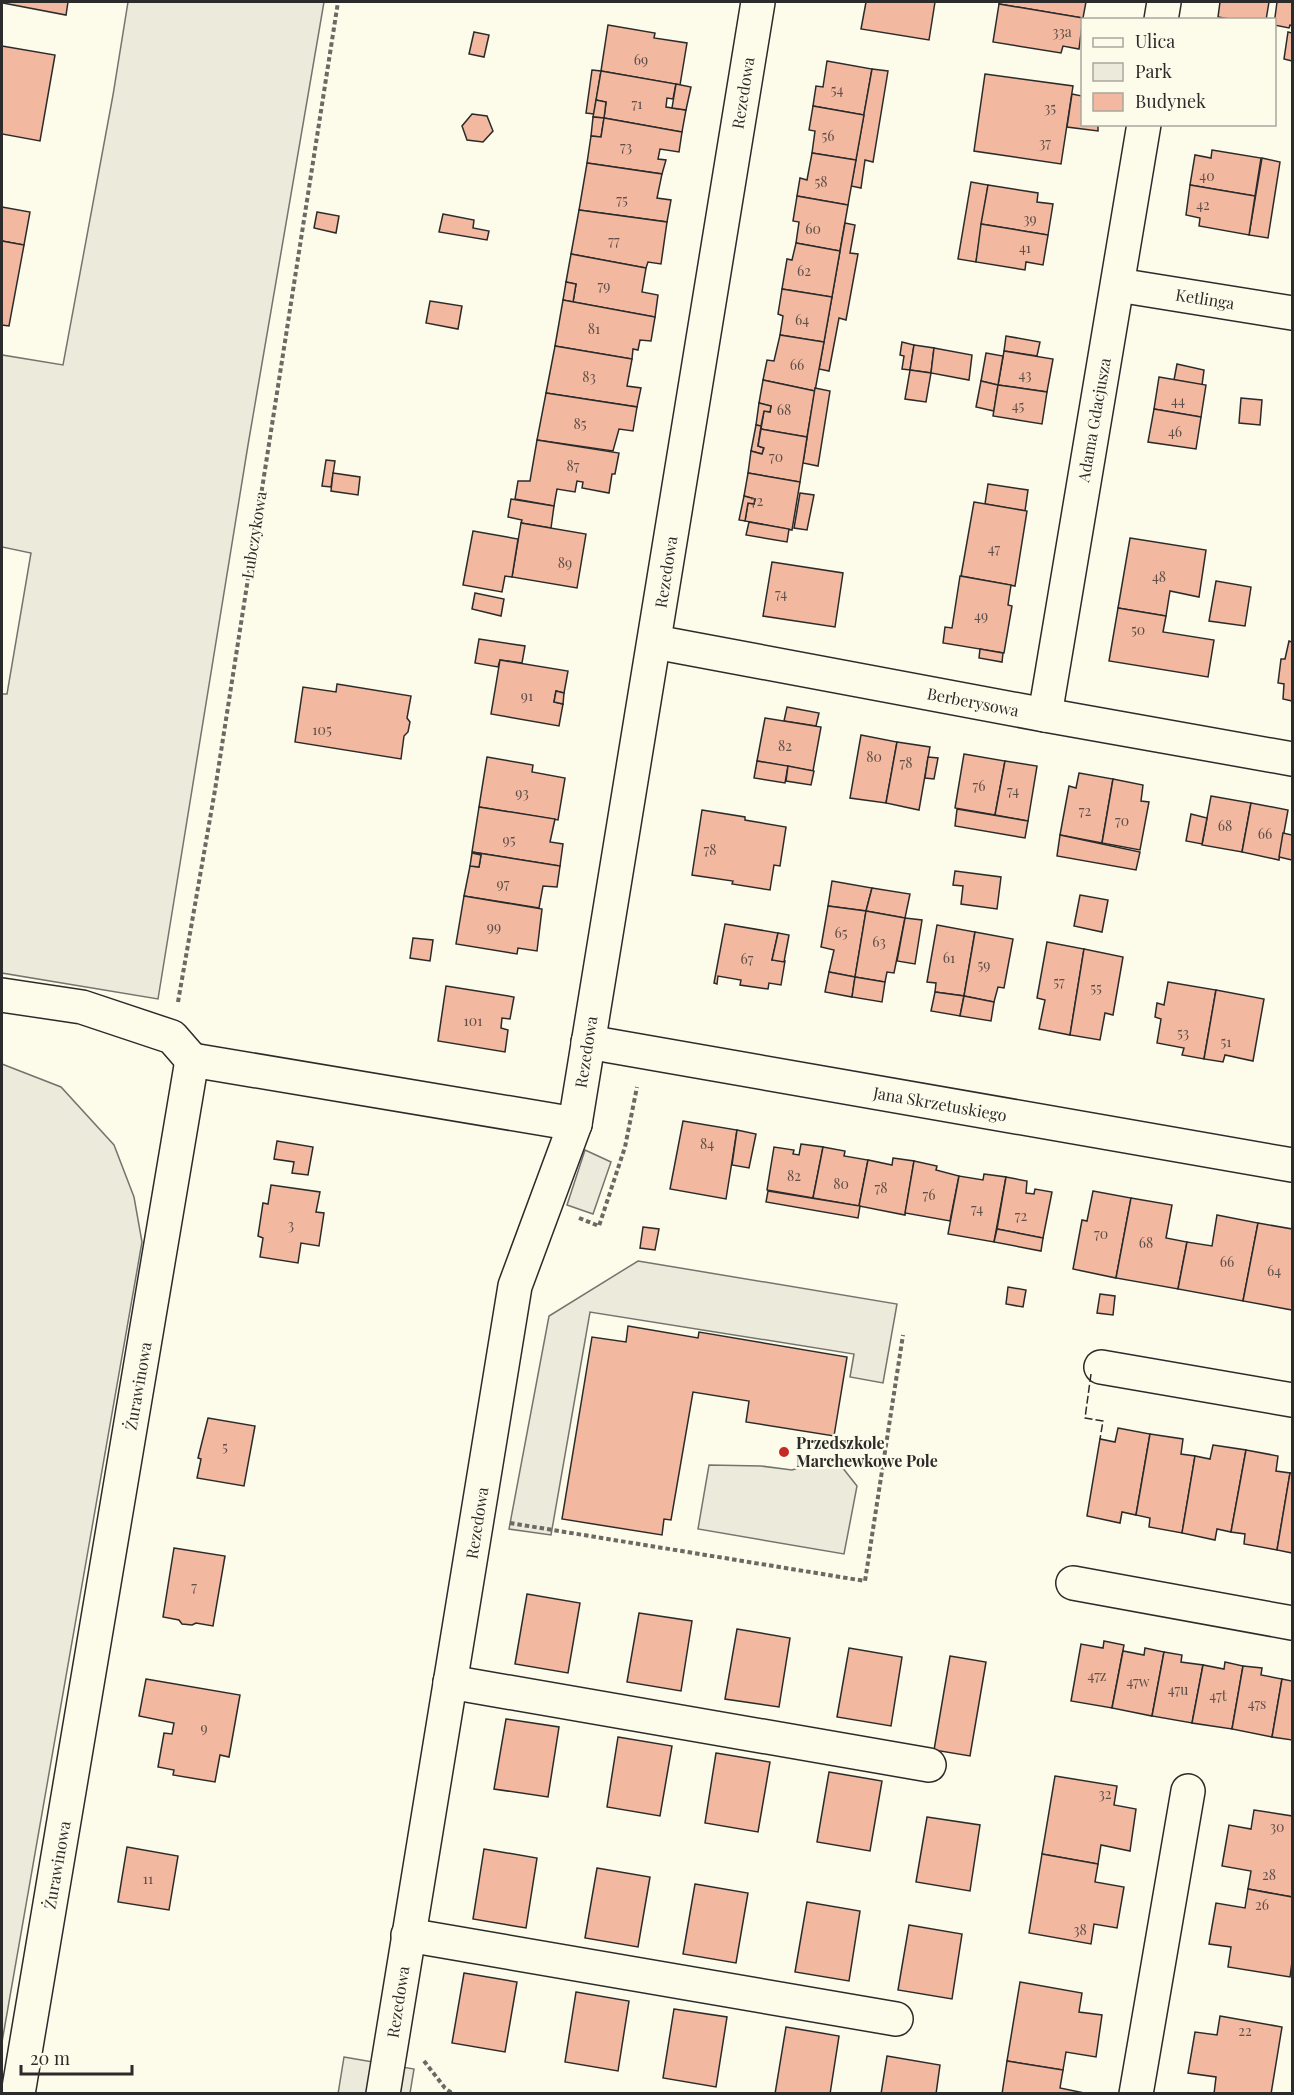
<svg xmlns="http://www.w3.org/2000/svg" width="1294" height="2095" viewBox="0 0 1294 2095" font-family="'Playfair Display',serif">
<rect width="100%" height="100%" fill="#fdfbea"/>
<g fill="#ecebdb" stroke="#74746e" stroke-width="1.5">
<polygon points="128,2 324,2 248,445 158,999 2,973 2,694 7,694 31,553 2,547 2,355 63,365 113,95"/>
<polygon points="2,1064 61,1087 114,1145 134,1197 142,1242 2,2042"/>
<polygon points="824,1460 838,1462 857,1486 844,1554 698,1529 709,1465 761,1466 792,1470"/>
</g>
<g fill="#eceadb" stroke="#74746e" stroke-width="1.5">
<polygon points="585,1150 611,1162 593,1214 567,1205"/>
<polygon points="638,1261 897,1304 883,1383 850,1377 854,1354 590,1312 551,1535 509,1529 549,1316"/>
<polygon points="344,2057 414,2069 410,2093 338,2094"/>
</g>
<g fill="#f2b8a0" stroke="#2b2b2b" stroke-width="1.5">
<polygon points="4,2 68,2 66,15 3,3"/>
<polygon points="866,2 935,2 929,40 861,29"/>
<polygon points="1000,2 1086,2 1083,18 999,4"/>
<polygon points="1220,2 1269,2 1266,20 1236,20 1218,17"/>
<polygon points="1277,2 1292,2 1292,26 1290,25 1289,28 1274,25"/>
<polygon points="999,4 1083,18 1079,49 1063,46 1061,53 993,42"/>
<polygon points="608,25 655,33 654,38 687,43 680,85 601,71"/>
<polygon points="474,32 489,35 484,57 469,54"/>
<polygon points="1288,32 1292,33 1292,61 1284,59"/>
<polygon points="2,46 55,55 40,141 2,134"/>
<polygon points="827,61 872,69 864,115 813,106 816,86 823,87"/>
<polygon points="872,69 888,71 873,162 865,160 861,188 851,186"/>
<polygon points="592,70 601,71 594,114 586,113"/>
<polygon points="601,71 676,84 673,99 667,98 666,107 686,110 682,132 604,118 606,102 596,100"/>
<polygon points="985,74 1073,86 1061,164 974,151"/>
<polygon points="676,84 691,87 686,110 672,108"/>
<polygon points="1072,94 1082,96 1082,124 1098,124 1098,131 1067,127"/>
<polygon points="596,100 606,102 604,118 593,117"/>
<polygon points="813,106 864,115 856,160 812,153 815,131 809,130"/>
<polygon points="472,114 487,116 493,131 483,142 467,140 462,126"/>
<polygon points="593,117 604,118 601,137 591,136"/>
<polygon points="604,118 682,132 679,152 660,149 658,159 666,160 662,174 587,163 591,136 601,137"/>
<polygon points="1212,150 1261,158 1255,196 1190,185 1195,155 1211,158"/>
<polygon points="812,153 856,160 848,205 797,196 800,178 807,180"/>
<polygon points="1262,158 1280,162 1268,238 1249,235"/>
<polygon points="587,163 662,174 657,198 671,200 667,222 579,210"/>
<polygon points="971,182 988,185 976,262 958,259"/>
<polygon points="988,185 1038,193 1037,202 1053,204 1048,235 981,224"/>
<polygon points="1190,185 1255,196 1249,235 1199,226 1200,218 1186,215"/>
<polygon points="797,196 848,205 840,251 796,243 799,222 793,221"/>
<polygon points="2,207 30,212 24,245 2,241"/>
<polygon points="579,210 667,222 661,264 648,262 646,268 571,254"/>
<polygon points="317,212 339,216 336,233 314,228"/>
<polygon points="443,214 474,220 473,228 489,231 487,240 439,232"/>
<polygon points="845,223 855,225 850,253 858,254 846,320 839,318 829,371 819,369"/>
<polygon points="981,224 1048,235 1043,265 1026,262 1025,270 976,262"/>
<polygon points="2,241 24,245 9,326 2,325"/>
<polygon points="796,243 840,251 832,297 782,289 787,259 792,260"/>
<polygon points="571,254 646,268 642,292 658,295 655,317 573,302 576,284 566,282"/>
<polygon points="566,282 576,284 573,302 563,300"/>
<polygon points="782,289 832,297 824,342 780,335 783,316 778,314"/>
<polygon points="563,300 655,317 651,341 640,340 638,350 633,349 632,359 555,346"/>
<polygon points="430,301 462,306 458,329 426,323"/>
<polygon points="780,335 824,342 815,391 763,380 767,360 774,361"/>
<polygon points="1006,336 1040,342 1037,356 1004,351"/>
<polygon points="902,342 914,345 910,370 902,369 904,356 900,355"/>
<polygon points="914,345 934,348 931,373 910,370"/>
<polygon points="555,346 632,359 627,386 641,388 637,407 546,393"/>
<polygon points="934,348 972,355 969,380 931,373"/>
<polygon points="1004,351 1053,359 1047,392 998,385"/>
<polygon points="986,353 1003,356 998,385 981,381"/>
<polygon points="1177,364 1204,370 1202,385 1174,380"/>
<polygon points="910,370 931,373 926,402 905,399"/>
<polygon points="1159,377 1206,385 1201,417 1154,409"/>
<polygon points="763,380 815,391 807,437 761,429 764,411 770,412 771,406 759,403"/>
<polygon points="981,381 998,385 994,411 976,407"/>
<polygon points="998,385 1047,392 1042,424 993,416"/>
<polygon points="815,388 830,391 818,466 803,463"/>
<polygon points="546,393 637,407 633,431 619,429 613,451 537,440"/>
<polygon points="1241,398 1262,400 1260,425 1239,423"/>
<polygon points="759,403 771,406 770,412 764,411 761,426 756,425"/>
<polygon points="1154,409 1201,417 1196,449 1148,442"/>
<polygon points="756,425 761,426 758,446 764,448 762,454 751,451"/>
<polygon points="761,429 807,437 800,482 748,473 751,451 762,454 764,448 758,446"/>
<polygon points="537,440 619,453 615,474 612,474 609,493 582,488 583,482 577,481 575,492 557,489 554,506 515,499 518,481 530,481"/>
<polygon points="326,460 335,461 331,487 322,486"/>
<polygon points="333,473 360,477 358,495 331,491"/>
<polygon points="748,473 800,482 792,530 745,521 748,503 754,504 755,499 744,496"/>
<polygon points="988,484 1028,490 1025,511 985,504"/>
<polygon points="800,493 814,495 807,530 794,528"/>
<polygon points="744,496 755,499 754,504 748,503 745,521 739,520"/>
<polygon points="511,499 554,506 551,528 521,523 522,520 508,517"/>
<polygon points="974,502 1027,511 1015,586 961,576"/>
<polygon points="749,522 789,529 787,542 746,535"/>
<polygon points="521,523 586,534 577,588 512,577"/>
<polygon points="473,531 518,539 512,577 505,576 502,592 463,585"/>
<polygon points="1130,538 1206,550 1199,597 1170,591 1166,616 1118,608"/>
<polygon points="772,562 843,573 835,627 763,616"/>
<polygon points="960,576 1011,585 1008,605 1012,606 1004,653 943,643 945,627 952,628"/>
<polygon points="1216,581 1251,587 1245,626 1209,621"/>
<polygon points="475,593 504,599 501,616 472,609"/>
<polygon points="1118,608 1166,616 1163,632 1214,640 1208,677 1109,661"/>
<polygon points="479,639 525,646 522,663 500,660 498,667 475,663"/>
<polygon points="1289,641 1292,642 1292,701 1283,699 1284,684 1278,683 1281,659 1285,659"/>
<polygon points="980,649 1003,653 1002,662 979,658"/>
<polygon points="500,660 568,671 564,693 556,691 554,702 563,704 559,726 491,714"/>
<polygon points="337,684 411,696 407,718 410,722 408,732 404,736 401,759 295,742 303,687 336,692"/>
<polygon points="556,691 564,693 563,704 554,702"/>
<polygon points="787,707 819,713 816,726 784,721"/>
<polygon points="765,718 821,727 813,771 757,761"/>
<polygon points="861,735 897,742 886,803 850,798"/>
<polygon points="897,742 930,747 919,810 886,803"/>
<polygon points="964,754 1005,761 995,815 955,808"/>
<polygon points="487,757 533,765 532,772 565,778 558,820 479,807"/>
<polygon points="928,757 938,758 934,779 925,778"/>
<polygon points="757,761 788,766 785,783 754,778"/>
<polygon points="1005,761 1037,766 1028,821 995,815"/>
<polygon points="788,766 814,771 811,785 786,781"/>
<polygon points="1079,773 1113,779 1102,843 1060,835 1069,786 1076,788"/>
<polygon points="1113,779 1143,785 1141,801 1149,802 1140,850 1102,843"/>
<polygon points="1211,796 1251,803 1242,852 1202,845"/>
<polygon points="1251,803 1288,810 1279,860 1242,852"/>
<polygon points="479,807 555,819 550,842 563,844 560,866 472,852"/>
<polygon points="957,809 1028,821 1025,838 955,826"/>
<polygon points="702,810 745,817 745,820 786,827 780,866 774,865 770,890 732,884 733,881 692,875"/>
<polygon points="1191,814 1207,818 1202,844 1186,841"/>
<polygon points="1283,833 1292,835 1292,860 1279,857"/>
<polygon points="1060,835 1140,852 1136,870 1057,856"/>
<polygon points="472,852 560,866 557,887 543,886 539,908 464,896 470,866 479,867 481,855"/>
<polygon points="472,853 481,855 479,867 470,866"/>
<polygon points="955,871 1001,877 997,909 961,904 963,886 953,885"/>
<polygon points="832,881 872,888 866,911 828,906"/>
<polygon points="872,888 910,894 905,918 866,911"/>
<polygon points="1080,895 1108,900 1102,932 1074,926"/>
<polygon points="464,896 542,909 537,951 518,948 517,954 456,944"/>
<polygon points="828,906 866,911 855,977 829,972 834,950 821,947"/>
<polygon points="866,911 905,918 894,973 887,972 885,982 855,977"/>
<polygon points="905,918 922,920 915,964 897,961"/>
<polygon points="725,924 778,933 772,960 785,961 781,985 769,983 768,989 740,985 741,980 718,976 717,984 714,983"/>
<polygon points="937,925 975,932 964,996 935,992 936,983 927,982"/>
<polygon points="975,932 1013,939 1004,988 998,987 994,1002 964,996"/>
<polygon points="778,933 789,935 784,962 772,960"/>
<polygon points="413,938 433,940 430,961 410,958"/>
<polygon points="1047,942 1084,949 1070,1035 1039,1029 1045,1000 1037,998"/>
<polygon points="1084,949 1123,957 1113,1015 1105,1013 1100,1040 1070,1035"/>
<polygon points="829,972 855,977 852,997 825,992"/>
<polygon points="855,977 885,982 882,1002 852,997"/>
<polygon points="1168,982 1216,990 1204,1059 1182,1055 1184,1048 1157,1043 1161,1019 1155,1017 1157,1003 1164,1005"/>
<polygon points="446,986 514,997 510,1019 502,1018 501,1028 508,1030 505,1052 438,1041"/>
<polygon points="1216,990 1264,999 1253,1061 1225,1055 1223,1062 1204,1059"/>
<polygon points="935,992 964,996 960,1016 931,1011"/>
<polygon points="964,996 994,1002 991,1021 960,1016"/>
<polygon points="683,1121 737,1130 726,1199 670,1189"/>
<polygon points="737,1130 756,1134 749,1168 732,1165"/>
<polygon points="277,1141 313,1147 308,1175 292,1173 294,1162 274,1159"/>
<polygon points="801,1144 823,1147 813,1198 767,1190 774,1147 794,1150 793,1154 799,1155"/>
<polygon points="823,1147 845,1151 844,1156 868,1160 859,1206 813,1198"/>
<polygon points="893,1158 914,1161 905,1215 859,1206 868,1160 892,1165"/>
<polygon points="914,1161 937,1166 936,1170 959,1176 950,1221 905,1213"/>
<polygon points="984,1174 1006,1177 994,1242 948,1234 959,1176 983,1180"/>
<polygon points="1006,1177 1027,1181 1026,1193 1034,1194 1035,1189 1052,1192 1043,1238 997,1229"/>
<polygon points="271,1185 320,1192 316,1212 324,1213 319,1246 301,1243 298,1263 260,1257 263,1238 258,1236 263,1203 268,1204"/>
<polygon points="768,1191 860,1206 858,1218 766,1202"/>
<polygon points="1093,1191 1131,1198 1116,1278 1073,1269 1082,1220 1087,1221"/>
<polygon points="1131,1198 1172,1205 1166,1238 1187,1242 1178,1289 1116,1278"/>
<polygon points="1217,1215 1258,1223 1243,1301 1178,1289 1187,1242 1212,1246"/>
<polygon points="1258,1223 1292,1229 1292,1310 1243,1301"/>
<polygon points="643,1227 659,1229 655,1250 640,1248"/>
<polygon points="997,1229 1043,1238 1041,1251 994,1242"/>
<polygon points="1008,1287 1026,1290 1023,1307 1006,1304"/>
<polygon points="1100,1294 1115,1296 1113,1315 1097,1313"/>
<polygon points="628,1326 698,1338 699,1332 847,1357 834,1436 746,1422 749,1401 693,1392 671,1520 664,1519 662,1535 562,1519 592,1337 626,1342"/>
<polygon points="208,1418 255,1426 244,1486 197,1478 201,1459 198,1458"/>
<polygon points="1118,1428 1150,1434 1136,1515 1122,1512 1120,1523 1087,1516 1100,1439 1115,1442"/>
<polygon points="1150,1434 1183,1439 1181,1454 1195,1456 1182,1533 1149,1527 1150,1518 1136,1515"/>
<polygon points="1213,1445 1246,1450 1231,1532 1217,1529 1215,1540 1182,1533 1195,1456 1210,1459"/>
<polygon points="1246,1450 1278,1456 1276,1471 1290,1473 1277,1550 1244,1544 1245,1534 1231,1532"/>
<polygon points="1290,1473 1292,1473 1292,1553 1277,1550"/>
<polygon points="174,1548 225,1556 213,1626 196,1623 192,1625 182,1624 179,1620 163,1617"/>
<polygon points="527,1594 580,1603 568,1673 515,1664"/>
<polygon points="639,1613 692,1621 681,1691 627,1682"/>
<polygon points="737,1629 790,1638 779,1707 725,1699"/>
<polygon points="1104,1641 1124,1645 1112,1708 1071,1701 1081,1644 1103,1648"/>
<polygon points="849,1648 902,1657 891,1726 837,1717"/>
<polygon points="1145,1648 1164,1652 1152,1716 1112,1708 1123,1651 1144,1655"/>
<polygon points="1164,1652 1182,1655 1181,1662 1203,1665 1192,1723 1152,1716"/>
<polygon points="950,1656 986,1662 970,1756 934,1750"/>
<polygon points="1225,1662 1243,1666 1232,1729 1192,1723 1203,1665 1224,1669"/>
<polygon points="1243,1666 1262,1668 1261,1675 1282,1679 1272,1737 1232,1729"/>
<polygon points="146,1679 240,1695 229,1757 220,1755 215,1782 173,1775 174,1770 158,1767 164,1733 172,1734 174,1723 139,1716"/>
<polygon points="1282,1679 1292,1681 1292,1740 1272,1737"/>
<polygon points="506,1719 559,1727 548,1797 494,1789"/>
<polygon points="618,1737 672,1746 660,1816 607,1807"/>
<polygon points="716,1753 770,1762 758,1832 705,1823"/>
<polygon points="829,1772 882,1781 870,1851 817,1842"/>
<polygon points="1055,1776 1117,1786 1114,1805 1136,1809 1130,1851 1101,1845 1098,1864 1042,1854"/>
<polygon points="1254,1810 1292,1816 1292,1897 1248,1889 1251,1871 1222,1866 1229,1825 1251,1829"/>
<polygon points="927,1817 980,1825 970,1891 916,1882"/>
<polygon points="127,1847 178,1856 169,1910 118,1902"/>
<polygon points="484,1849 537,1858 526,1928 473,1919"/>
<polygon points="1042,1854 1098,1864 1095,1882 1124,1887 1117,1928 1094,1924 1091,1944 1029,1933"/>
<polygon points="597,1868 650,1877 638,1947 585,1938"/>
<polygon points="695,1884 748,1893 736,1963 683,1954"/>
<polygon points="1248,1889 1292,1897 1292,1962 1290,1977 1228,1967 1231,1947 1209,1944 1216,1903 1245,1908"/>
<polygon points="807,1902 860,1911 849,1981 795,1972"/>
<polygon points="909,1925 962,1934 952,1999 898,1990"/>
<polygon points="464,1973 517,1982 505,2052 452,2043"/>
<polygon points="1020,1982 1082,1993 1079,2012 1102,2015 1096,2057 1066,2052 1063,2070 1007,2061"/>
<polygon points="576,1992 629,2001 618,2071 565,2062"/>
<polygon points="674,2009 727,2017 716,2087 663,2078"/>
<polygon points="1220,2016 1282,2027 1271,2094 1214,2094 1216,2077 1188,2073 1195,2032 1217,2035"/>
<polygon points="786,2027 839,2036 830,2094 775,2094"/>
<polygon points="887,2056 940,2065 936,2094 881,2094"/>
<polygon points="1007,2061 1063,2070 1060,2088 1089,2094 1002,2094"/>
</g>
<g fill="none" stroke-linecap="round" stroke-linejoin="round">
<g stroke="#2b2b2b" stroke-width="36">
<g id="minor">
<polyline points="1161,20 1164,2"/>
<polyline points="1118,285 1292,313"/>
<polyline points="655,642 1045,715 1292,759"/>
<polyline points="1045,715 1144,124"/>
<polyline points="2,995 82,1007 172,1037 192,1060"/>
<polyline points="588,1042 1292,1165"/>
<polyline points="192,1060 575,1124"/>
<polyline points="1101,1367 1292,1400"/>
<polyline points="1073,1583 1292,1623"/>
<polyline points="450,1682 929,1765"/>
<polyline points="408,1935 896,2019"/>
<polyline points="18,2094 192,1060"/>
<polyline points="383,2094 515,1286 575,1124 758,2"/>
<polyline points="1136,2094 1188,1791"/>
</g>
</g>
<g stroke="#6a6964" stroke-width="4" stroke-dasharray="4.5 3" stroke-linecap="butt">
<polyline points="178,1002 215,790 338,2"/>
<polyline points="579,1218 599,1226 625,1147 637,1087"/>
<polyline points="510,1523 865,1581 903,1335"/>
<polyline points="424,2061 445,2088 453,2094"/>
</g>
<use href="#minor" stroke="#fdfbea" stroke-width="33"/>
<polyline stroke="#2b2b2b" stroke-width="1.5" stroke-dasharray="8 3" stroke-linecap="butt" points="1091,1374 1085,1418 1103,1421 1100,1439"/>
</g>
<circle fill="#c62828" stroke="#fdfbea" stroke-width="2" cx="784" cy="1452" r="6"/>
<g text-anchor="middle" stroke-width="4.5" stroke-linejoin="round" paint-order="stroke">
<g font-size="14" fill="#5d4e48">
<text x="1062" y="37">33a</text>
<text x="641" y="65">69</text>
<text x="837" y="95">54</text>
<text x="637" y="109">71</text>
<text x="1050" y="113">35</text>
<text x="828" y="141">56</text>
<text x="1045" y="148">37</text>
<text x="626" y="152">73</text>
<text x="1207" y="181">40</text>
<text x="821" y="187">58</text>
<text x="622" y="205">75</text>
<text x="1203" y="210">42</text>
<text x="1030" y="224">39</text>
<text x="813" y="234">60</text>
<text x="614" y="246">77</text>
<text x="1025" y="253">41</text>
<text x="804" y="276">62</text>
<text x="604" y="291">79</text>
<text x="802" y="325">64</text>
<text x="594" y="334">81</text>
<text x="797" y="370">66</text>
<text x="1025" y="380">43</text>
<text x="589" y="382">83</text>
<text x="1178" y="406">44</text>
<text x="1018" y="411">45</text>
<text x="784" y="415">68</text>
<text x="580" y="429">85</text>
<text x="1175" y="437">46</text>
<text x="776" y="462">70</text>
<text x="573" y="471">87</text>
<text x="757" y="506">72</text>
<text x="994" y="554">47</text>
<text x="565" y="568">89</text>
<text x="1159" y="582">48</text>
<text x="781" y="599">74</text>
<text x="981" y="621">49</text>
<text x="1138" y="635">50</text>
<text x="527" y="701">91</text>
<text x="322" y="735">105</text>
<text x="785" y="751">82</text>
<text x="874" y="762">80</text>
<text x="906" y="768">78</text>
<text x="979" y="791">76</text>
<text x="1013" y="796">74</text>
<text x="522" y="798">93</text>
<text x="1085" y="816">72</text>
<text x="1122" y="826">70</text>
<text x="1225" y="831">68</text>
<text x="1265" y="839">66</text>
<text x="509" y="845">95</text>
<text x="710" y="855">78</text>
<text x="503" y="889">97</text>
<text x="494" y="932">99</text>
<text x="841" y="938">65</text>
<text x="879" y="947">63</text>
<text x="949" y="963">61</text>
<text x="747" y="964">67</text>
<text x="984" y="970">59</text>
<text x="1059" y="987">57</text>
<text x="1096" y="993">55</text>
<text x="473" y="1026">101</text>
<text x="1183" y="1038">53</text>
<text x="1226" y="1047">51</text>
<text x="707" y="1149">84</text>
<text x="794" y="1181">82</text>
<text x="841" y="1189">80</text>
<text x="881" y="1193">78</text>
<text x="929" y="1200">76</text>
<text x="977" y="1214">74</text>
<text x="1021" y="1221">72</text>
<text x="291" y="1230">3</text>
<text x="1101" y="1239">70</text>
<text x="1146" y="1248">68</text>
<text x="1227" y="1267">66</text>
<text x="1274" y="1276">64</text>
<text x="225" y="1452">5</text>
<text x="194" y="1592">7</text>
<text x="1097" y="1681">47z</text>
<text x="1138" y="1687">47w</text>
<text x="1178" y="1695">47u</text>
<text x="1218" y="1701">47t</text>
<text x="1257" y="1709">47s</text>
<text x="204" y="1733">9</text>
<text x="1105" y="1799">32</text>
<text x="1277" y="1832">30</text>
<text x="1269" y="1880">28</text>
<text x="148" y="1884">11</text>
<text x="1262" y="1910">26</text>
<text x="1080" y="1935">38</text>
<text x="1245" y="2036">22</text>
</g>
<g font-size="16" fill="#2b2b2b" stroke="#fdfbea">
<text transform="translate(743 93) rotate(-81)" y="6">Rezedowa</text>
<text transform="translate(1205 299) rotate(9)" y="6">Ketlinga</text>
<text transform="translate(1094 420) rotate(-80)" y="6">Adama Gdacjusza</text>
<text transform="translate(254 535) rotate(-81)" y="6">Lubczykowa</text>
<text transform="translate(666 572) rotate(-81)" y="6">Rezedowa</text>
<text transform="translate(973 702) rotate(11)" y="6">Berberysowa</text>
<text transform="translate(586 1052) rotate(-81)" y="6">Rezedowa</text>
<text transform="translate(940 1104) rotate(10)" y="6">Jana Skrzetuskiego</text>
<text transform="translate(138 1386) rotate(-80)" y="6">Żurawinowa</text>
<text transform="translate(477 1523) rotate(-81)" y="6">Rezedowa</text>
<text transform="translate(57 1865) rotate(-80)" y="6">Żurawinowa</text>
<text transform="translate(398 2002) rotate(-81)" y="6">Rezedowa</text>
</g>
<g font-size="16" font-weight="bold" fill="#2b2b2b" stroke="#fdfbea" text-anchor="start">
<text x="796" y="1449">Przedszkole<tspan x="796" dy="18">Marchewkowe Pole</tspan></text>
</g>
</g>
<rect width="1294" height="2095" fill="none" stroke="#2b2b2b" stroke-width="6"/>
<rect x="1081" y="18" width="195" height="108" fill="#fdfbea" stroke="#a9a89e" stroke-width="1.5"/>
<rect x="1093" y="38" width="30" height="9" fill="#fdfbea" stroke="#a9a89e" stroke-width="1.5"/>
<text x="1135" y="48" font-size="18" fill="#2b2b2b">Ulica</text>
<rect x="1093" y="63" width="30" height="18" fill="#ecebdb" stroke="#a9a89e" stroke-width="1.5"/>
<text x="1135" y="78" font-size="18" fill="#2b2b2b">Park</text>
<rect x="1093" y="93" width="30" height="18" fill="#f2b8a0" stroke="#a9a89e" stroke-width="1.5"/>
<text x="1135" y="108" font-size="18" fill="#2b2b2b">Budynek</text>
<path d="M21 2065v9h111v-9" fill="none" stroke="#2b2b2b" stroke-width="3"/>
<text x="30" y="2065" font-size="18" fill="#2b2b2b" stroke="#fdfbea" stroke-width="4.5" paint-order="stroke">20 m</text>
</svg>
